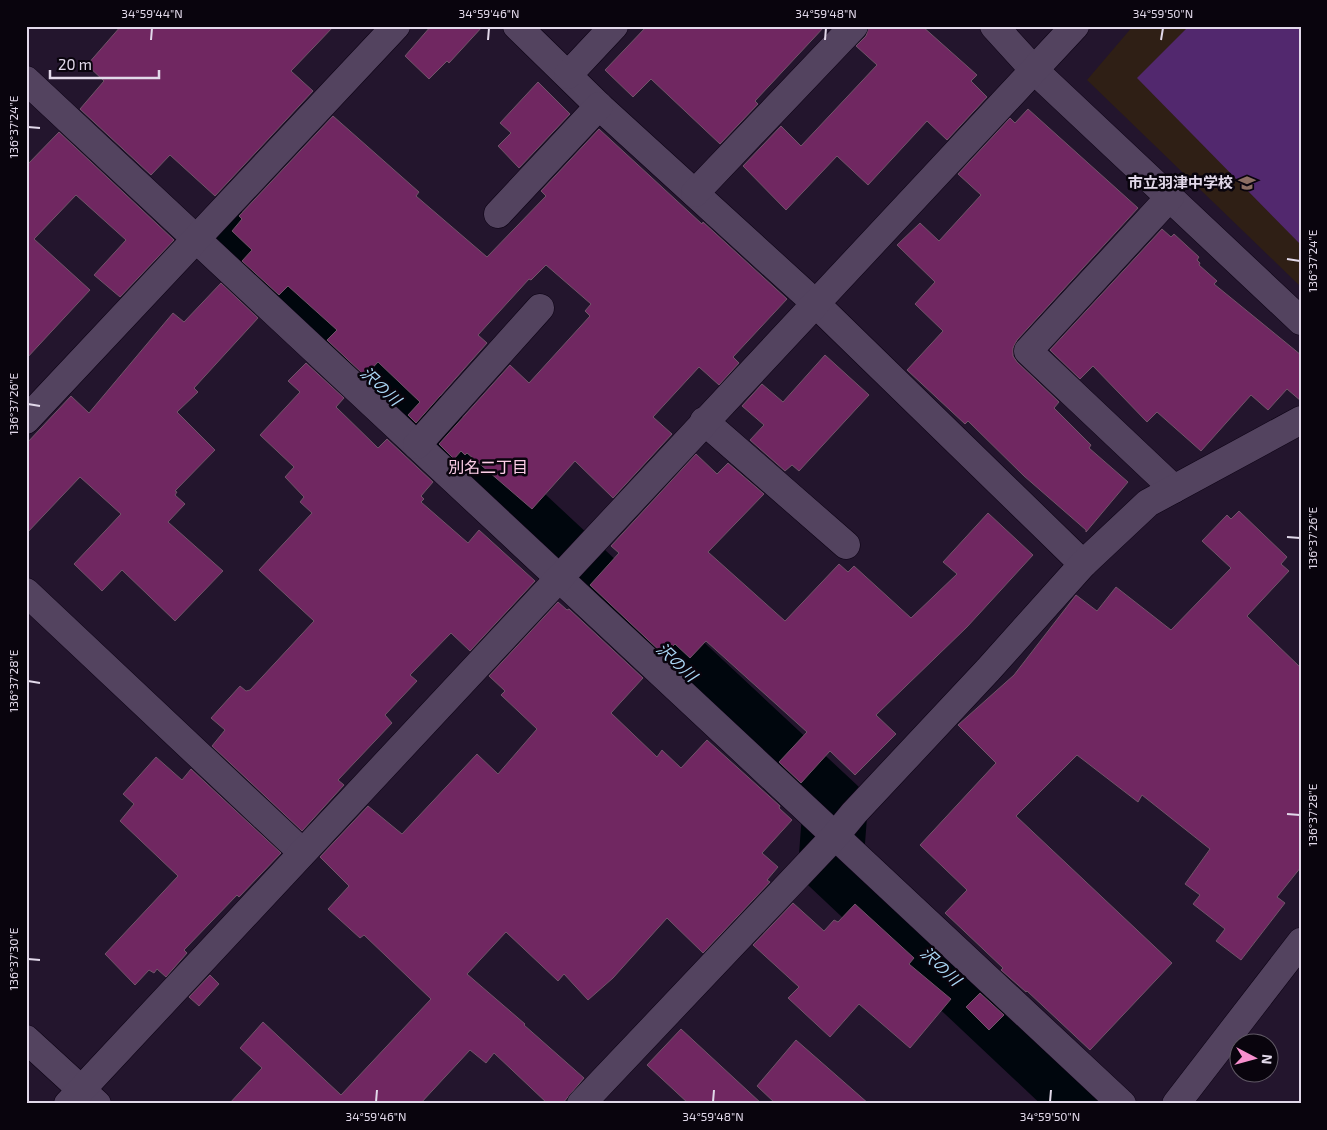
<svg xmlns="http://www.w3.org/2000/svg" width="1327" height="1130" viewBox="0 0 1327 1130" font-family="'Exo 2','Noto Sans JP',sans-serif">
<rect width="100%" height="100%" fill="#23152d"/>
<polygon fill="#2f1f15" points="1133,26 1301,26 1301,287 1087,80"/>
<polygon fill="#52286e" points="1189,26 1301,26 1301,245 1137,78"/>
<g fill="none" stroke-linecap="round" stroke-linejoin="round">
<polyline stroke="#00060d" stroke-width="65" points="223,238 835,809 831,862 1088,1104"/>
</g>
<g fill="#702761" stroke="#715469">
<polygon points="121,26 334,26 291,71 313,91 215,196 170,155 151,175 80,109 104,81 87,65"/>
<polygon points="431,26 483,26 449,63 447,61 429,79 405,56"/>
<polygon points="647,26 825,26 755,101 758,104 720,144 651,79 633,97 605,70"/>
<polygon points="869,26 922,26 977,75 971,81 987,97 947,140 927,121 868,185 837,156 786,210 743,166 781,126 801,146 877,65 856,46 866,36"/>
<polygon points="538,82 570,114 519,168 498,146 511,133 500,123"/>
<polygon points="1028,109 1138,208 1017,340 1013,348 1013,356 1017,362 1059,402 1054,408 1091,445 1089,448 1128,482 1086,532 1086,530 1024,476 968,421 965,424 907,370 943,331 915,304 935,282 897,245 920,223 939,241 981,195 958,174 1010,118 1015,123"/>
<polygon points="333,116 419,192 416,196 487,257 546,196 541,191 599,129 702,224 703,222 787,299 733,357 739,363 719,385 699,367 653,417 672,434 613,498 575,461 532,509 467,453 465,455 461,451 454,459 439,444 510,365 529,383 590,316 585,311 591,304 546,265 531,280 529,279 478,335 487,343 416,423 408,415 420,402 378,362 365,376 327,340 337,330 288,286 279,295 242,261 252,250 232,231 242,219 239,216"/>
<polygon points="59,132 174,240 120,297 94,275 126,240 76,195 34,239 90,290 26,359 26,166"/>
<polygon points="1162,229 1171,237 1174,234 1199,257 1197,260 1200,263 1199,265 1217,281 1214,284 1301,355 1301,401 1287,389 1268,410 1251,395 1201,451 1157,412 1147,422 1093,366 1080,379 1050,350"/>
<polygon points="221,283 258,318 194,388 198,392 177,412 215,450 175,491 177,492 175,495 185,504 168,522 223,571 175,621 122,570 102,591 74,564 121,514 80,477 26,534 26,444 71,396 89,413 173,313 184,322"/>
<polygon points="825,355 869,395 799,471 792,465 785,471 750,440 764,425 742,406 762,384 783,402"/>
<polygon points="306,363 344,398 336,407 378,448 387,439 433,482 421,496 424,499 421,502 468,543 479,530 535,581 470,651 451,633 410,675 417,681 385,715 392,723 338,780 344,785 302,831 212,746 225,730 211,718 240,686 246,691 250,690 314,621 259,570 312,513 300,502 304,497 285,477 294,467 260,435 300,392 288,381"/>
<polygon points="696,454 717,474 728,463 764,494 708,552 785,621 839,564 848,572 854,566 911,618 957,574 943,562 988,513 1033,555 967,627 876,715 896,734 855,775 830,751 801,783 779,762 807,732 706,641 690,658 675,644 664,655 590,585 619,553 611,546"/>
<polygon points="1239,511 1287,557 1281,564 1289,571 1247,616 1301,668 1301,867 1277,897 1285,903 1241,960 1216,941 1225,929 1193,904 1200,895 1185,884 1210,849 1142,795 1138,802 1077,755 1016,816 1172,963 1090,1050 1027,991 1026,992 1001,970 1003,968 945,913 967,890 920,845 996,763 958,725 1014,675 1076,595 1097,611 1116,587 1171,630 1231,568 1202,541 1227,515 1231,519"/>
<polygon points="558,602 567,610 569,609 643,678 611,713 657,757 662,750 681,768 707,740 780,806 779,808 792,820 762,853 778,867 767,880 770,882 703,953 667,918 613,978 588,1000 564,974 558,981 506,932 467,974 525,1024 524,1025 584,1078 562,1104 548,1104 494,1053 486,1063 470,1050 420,1104 229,1104 262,1068 240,1048 263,1022 341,1095 431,999 364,935 360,938 328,909 349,886 320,857 368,806 402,834 477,754 498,774 537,729 501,695 505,691 489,676"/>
<polygon points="156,757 182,780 191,769 281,853 239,897 237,895 184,950 187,953 166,977 157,969 154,973 149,970 135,985 105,954 178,876 120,821 134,804 123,794"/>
<polygon points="793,903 824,931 834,920 838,922 855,904 914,958 909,964 951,999 910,1048 859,1004 830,1037 788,998 799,987 753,945"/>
<polygon points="210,975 219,984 199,1006 189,997"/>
<polygon points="980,993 1004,1015 989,1030 966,1007"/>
<polygon points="681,1029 762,1104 689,1104 647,1065"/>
<polygon points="796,1040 869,1104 776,1104 757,1086"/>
</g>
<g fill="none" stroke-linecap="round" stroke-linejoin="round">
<g stroke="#0c0214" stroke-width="29">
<g id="minor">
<polyline points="517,26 599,106 815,303 1083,564"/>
<polyline points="994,26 1033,69 1301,321"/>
<polyline points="568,75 614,26"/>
<polyline points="26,80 1122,1104"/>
<polyline points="695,193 854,26"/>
<polyline points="1170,197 1028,351 1174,489"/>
<polyline points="498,214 599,106"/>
<polyline points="26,420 396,26"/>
<polyline points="704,421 846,545"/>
<polyline points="417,445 540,308"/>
<polyline points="26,592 302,852"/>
<polyline points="26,1039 97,1104"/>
<polyline points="68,1104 1075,26"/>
<polyline points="581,1104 835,836 854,813 988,670 1083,564 1148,503 1301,420"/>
<polyline points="1176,1104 1301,942"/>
</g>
</g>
<use href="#minor" stroke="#53435f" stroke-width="28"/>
</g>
<path fill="none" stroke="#e2d9ea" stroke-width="2" d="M151,40L152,28M488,40L489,28M825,40L826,28M1161,40L1163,28M28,127L40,128M1287,259L1300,261M28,404L40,406M1287,537L1300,538M28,681L40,683M1287,814L1300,815M28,959L40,960M376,1102L377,1090M713,1102L714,1090M1050,1102L1051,1090"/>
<defs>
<g id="school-bare" transform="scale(1.35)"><path d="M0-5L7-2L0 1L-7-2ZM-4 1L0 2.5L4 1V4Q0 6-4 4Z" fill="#8d6e63" stroke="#09040d" stroke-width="2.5" paint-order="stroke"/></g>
</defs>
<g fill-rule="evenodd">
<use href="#school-bare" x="1247" y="183"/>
</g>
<g text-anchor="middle" stroke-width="5" stroke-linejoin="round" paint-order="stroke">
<g font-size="15" font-weight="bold" fill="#e2d9ea" stroke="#09040d" text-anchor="end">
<text x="1233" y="188">市立羽津中学校</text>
</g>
<g font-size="16" font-style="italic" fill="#aad6f4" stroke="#09040d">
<text transform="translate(381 386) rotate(43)" y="6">沢の川</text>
<text transform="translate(677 662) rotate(43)" y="6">沢の川</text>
<text transform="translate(941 966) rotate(43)" y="6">沢の川</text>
</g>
<g font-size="16" fill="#fbcee7" stroke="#09040d">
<text x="488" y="473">別名二丁目</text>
</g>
</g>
<rect width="1327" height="1130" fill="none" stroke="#09040d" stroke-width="55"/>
<g transform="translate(1254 1058) rotate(96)"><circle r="24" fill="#09040d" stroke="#605965"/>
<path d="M0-4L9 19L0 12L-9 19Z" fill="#f790ce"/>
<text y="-8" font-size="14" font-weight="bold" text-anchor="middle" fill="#e2d9ea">N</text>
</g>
<path d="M50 70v8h109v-8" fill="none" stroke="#e2d9ea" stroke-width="2.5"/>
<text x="58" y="70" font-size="15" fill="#e2d9ea" stroke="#09040d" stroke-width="4" paint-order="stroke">20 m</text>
<rect x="28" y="28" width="1272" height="1074" fill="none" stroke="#e2d9ea" stroke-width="2"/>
<g font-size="12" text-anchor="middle" fill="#e2d9ea">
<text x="152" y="18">34°59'44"N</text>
<text x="489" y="18">34°59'46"N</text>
<text x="826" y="18">34°59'48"N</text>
<text x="1163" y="18">34°59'50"N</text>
<text transform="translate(14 127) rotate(-90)" y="4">136°37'24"E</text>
<text transform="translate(1313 261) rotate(-90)" y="4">136°37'24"E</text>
<text transform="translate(14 404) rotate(-90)" y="4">136°37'26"E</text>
<text transform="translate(1313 538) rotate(-90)" y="4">136°37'26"E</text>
<text transform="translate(14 681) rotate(-90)" y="4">136°37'28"E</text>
<text transform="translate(1313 815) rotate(-90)" y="4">136°37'28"E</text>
<text transform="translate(14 959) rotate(-90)" y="4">136°37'30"E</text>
<text x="376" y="1121">34°59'46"N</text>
<text x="713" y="1121">34°59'48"N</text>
<text x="1050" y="1121">34°59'50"N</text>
</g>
</svg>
